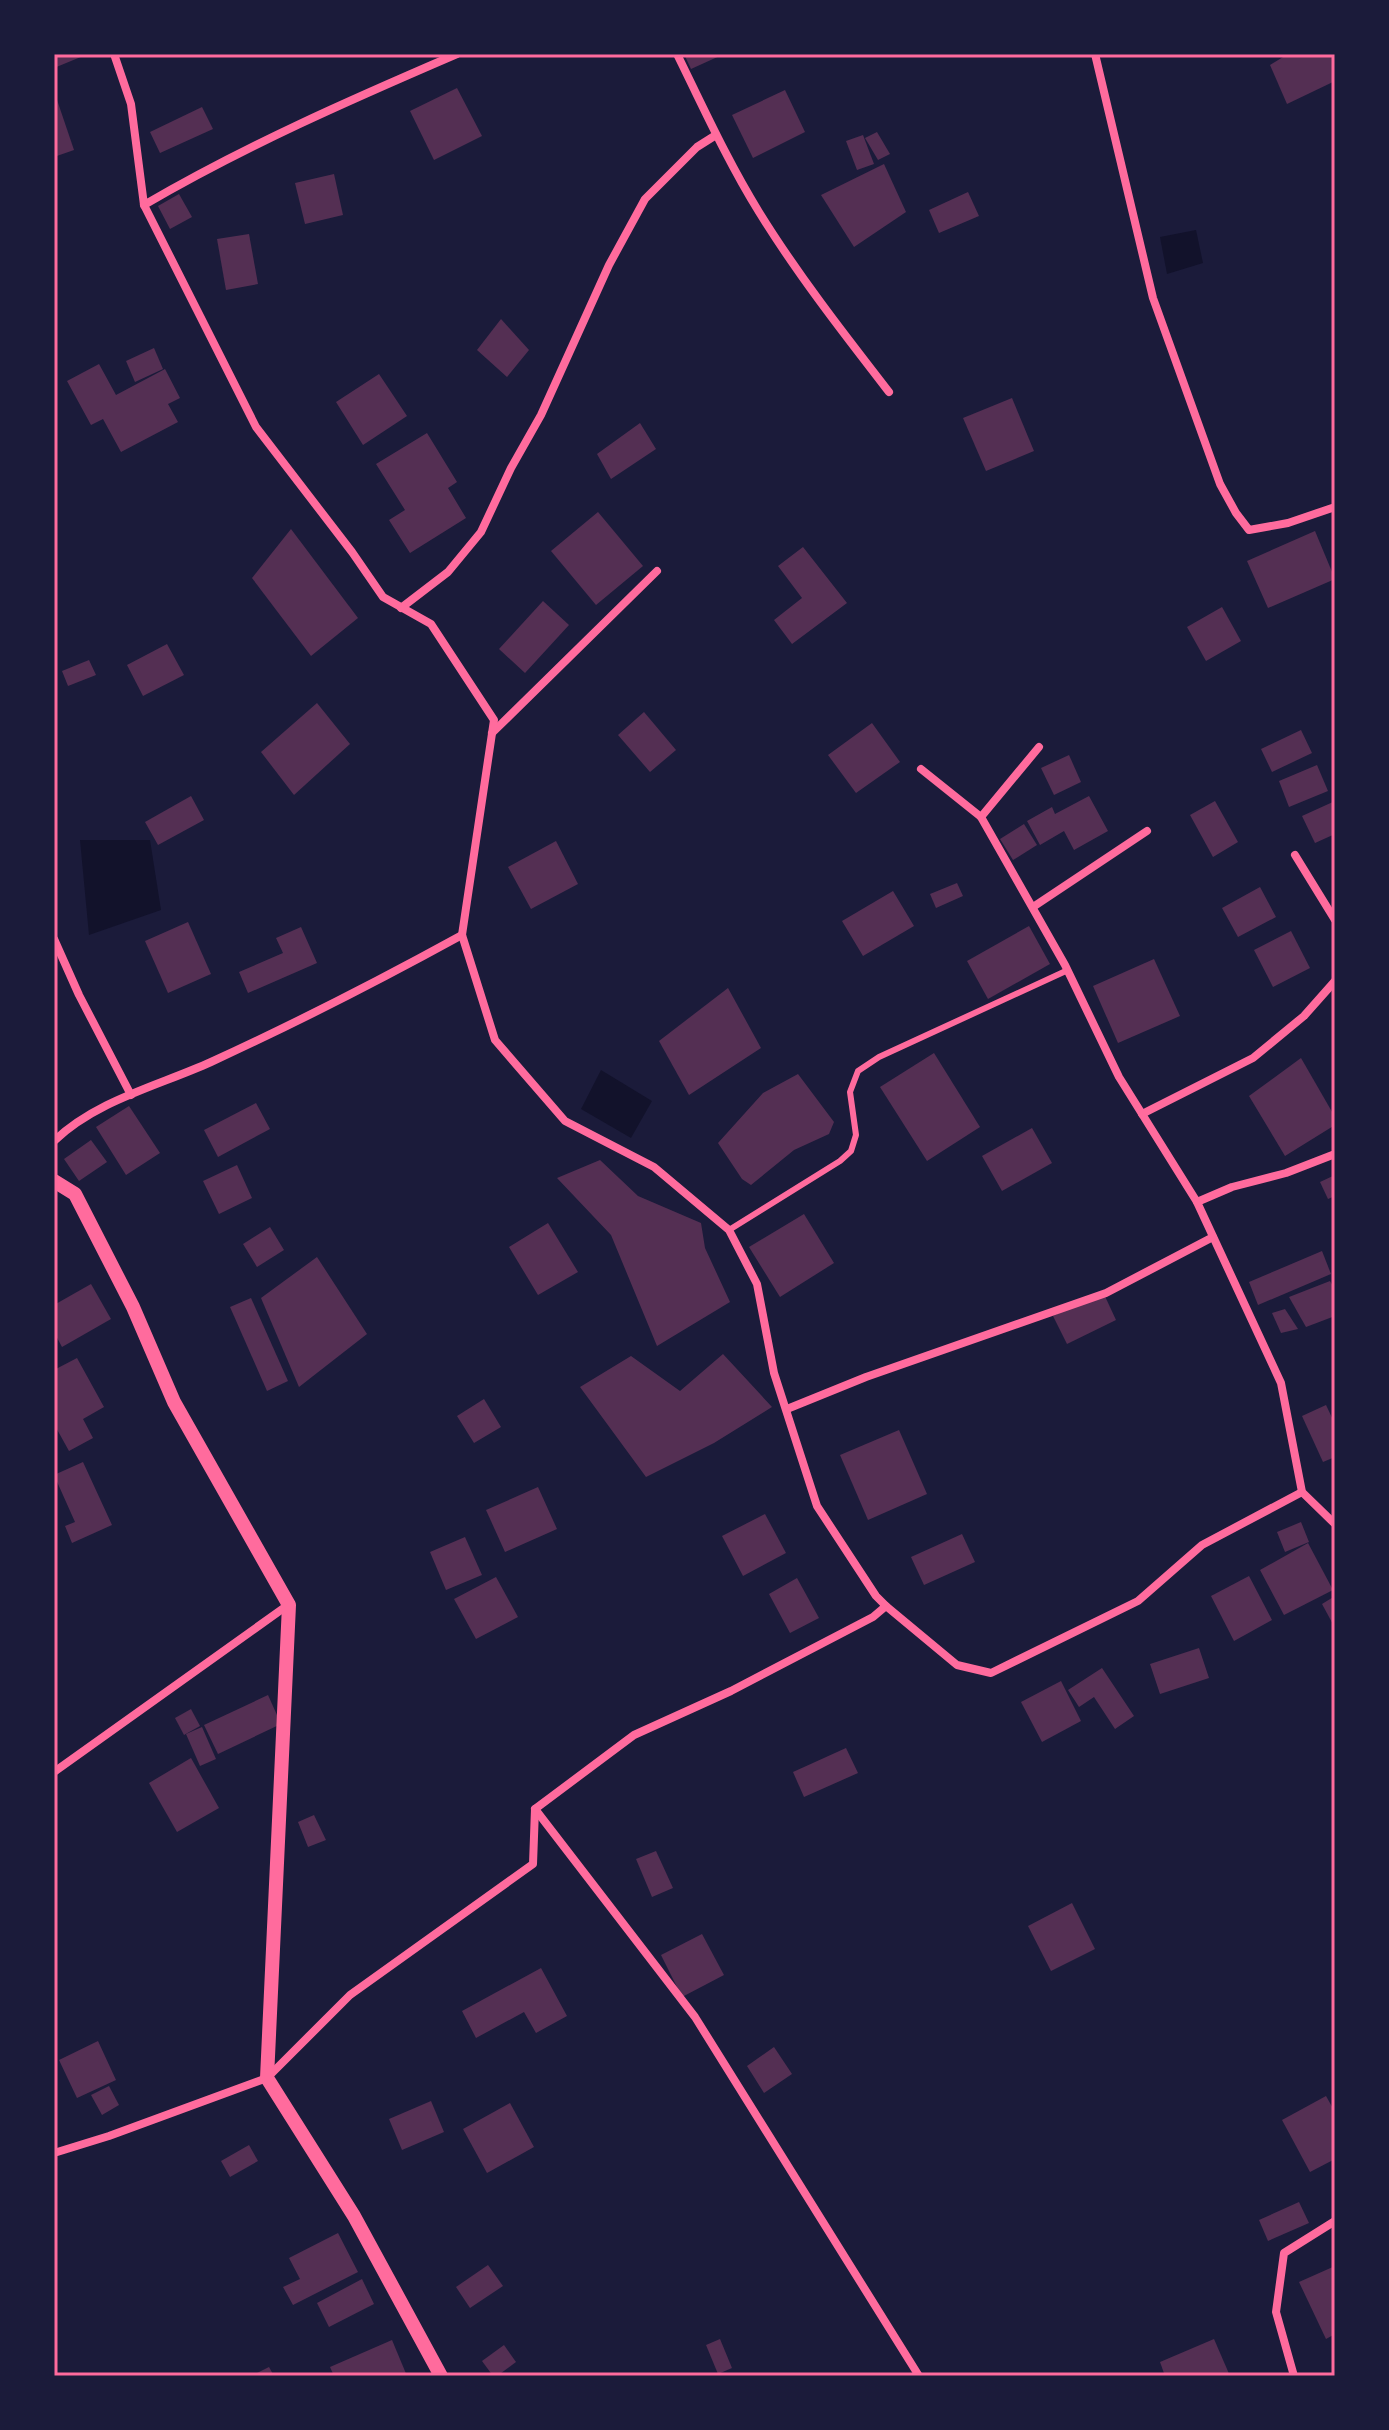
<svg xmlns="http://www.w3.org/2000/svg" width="1389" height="2430" viewBox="0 0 1389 2430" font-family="Barlow,sans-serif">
<rect width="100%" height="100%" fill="#1b1b3a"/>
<g fill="#12122b">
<polygon points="1196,230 1203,263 1167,274 1160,237"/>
<polygon points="80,840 150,840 161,910 89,935"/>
<polygon points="601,1070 652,1101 631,1138 581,1109"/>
</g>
<g fill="#542f53">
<polygon points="54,54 88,54 54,68"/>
<polygon points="684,54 724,54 691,69"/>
<polygon points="1288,54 1330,54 1335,64 1335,81 1287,104 1270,65"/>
<polygon points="457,88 482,136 434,160 410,111"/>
<polygon points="785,90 805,132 753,158 732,115"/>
<polygon points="54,91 74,150 54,157"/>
<polygon points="202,107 213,129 160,153 150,132"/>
<polygon points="877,132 890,154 878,160 865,138"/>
<polygon points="863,135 874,164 857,170 846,141"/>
<polygon points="884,164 906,212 854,247 821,195"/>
<polygon points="334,174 343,215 305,224 295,183"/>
<polygon points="968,192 979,216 939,233 929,210"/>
<polygon points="179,194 192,217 170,229 158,206"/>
<polygon points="249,234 258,284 226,290 217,239"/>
<polygon points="501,319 529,350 507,377 477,350"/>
<polygon points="154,348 163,369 135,382 126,361"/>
<polygon points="99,364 116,395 165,369 180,398 168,404 178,422 121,452 103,419 91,425 67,381"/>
<polygon points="379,374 407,416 363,445 336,402"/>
<polygon points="1012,398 1034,451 986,471 963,418"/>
<polygon points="640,423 656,449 611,479 597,454"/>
<polygon points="427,433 457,482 448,488 466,518 410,553 389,520 405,510 376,464"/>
<polygon points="598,512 643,566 596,605 551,551"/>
<polygon points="291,529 358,618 311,656 252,578"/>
<polygon points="1315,531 1335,579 1268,608 1247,561"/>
<polygon points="803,547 847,603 792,644 774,620 802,598 778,566"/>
<polygon points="543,601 569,625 525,673 499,649"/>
<polygon points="1222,607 1241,641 1206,661 1187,627"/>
<polygon points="167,644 184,675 143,696 127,665"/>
<polygon points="89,660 96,675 68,686 62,671"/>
<polygon points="317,703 350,744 294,795 261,752"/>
<polygon points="644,712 676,750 650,772 618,735"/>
<polygon points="872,723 900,762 856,793 828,755"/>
<polygon points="1301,730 1312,753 1272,772 1261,749"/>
<polygon points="1069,755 1081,782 1054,795 1041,768"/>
<polygon points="1317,765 1328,791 1289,807 1279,781"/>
<polygon points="191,796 204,820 158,845 145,822"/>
<polygon points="1089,796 1108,831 1074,850 1064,831 1040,845 1027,821 1052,807 1055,814"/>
<polygon points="1215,801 1238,842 1213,857 1190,815"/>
<polygon points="1335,801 1335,834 1315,843 1302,816"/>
<polygon points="1024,824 1037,845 1013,860 1000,839"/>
<polygon points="556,841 578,884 531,909 508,867"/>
<polygon points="957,883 963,896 936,908 930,894"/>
<polygon points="1260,887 1276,917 1238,937 1222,908"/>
<polygon points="893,891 914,926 863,956 842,921"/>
<polygon points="188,922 211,974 168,993 145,941"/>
<polygon points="1029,926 1050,964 988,999 967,961"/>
<polygon points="301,927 317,963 248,993 239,972 283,953 276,938"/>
<polygon points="1291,931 1310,968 1273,987 1254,950"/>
<polygon points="1154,959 1180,1016 1118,1043 1093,986"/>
<polygon points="728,988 761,1048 689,1095 659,1041"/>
<polygon points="934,1053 980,1127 927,1161 880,1087"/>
<polygon points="1301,1058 1335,1117 1335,1125 1285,1156 1249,1096"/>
<polygon points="798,1074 834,1122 829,1134 794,1150 751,1185 742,1179 718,1143 763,1093"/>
<polygon points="256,1103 270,1129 218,1157 204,1130"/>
<polygon points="129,1106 160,1153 126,1175 96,1127"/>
<polygon points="1032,1128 1052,1163 1002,1191 982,1156"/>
<polygon points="91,1140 107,1162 79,1181 64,1159"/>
<polygon points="600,1160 638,1196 701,1223 705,1248 730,1302 657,1346 611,1235 557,1178"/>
<polygon points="237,1165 252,1198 219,1214 203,1181"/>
<polygon points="1335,1175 1335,1196 1328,1199 1320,1182"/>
<polygon points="804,1214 834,1263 780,1297 749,1247"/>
<polygon points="548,1223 578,1272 538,1295 509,1247"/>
<polygon points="270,1227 284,1250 257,1267 243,1244"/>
<polygon points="1322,1251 1331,1274 1258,1305 1249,1282"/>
<polygon points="317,1257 367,1334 299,1387 261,1298"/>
<polygon points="1330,1281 1335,1290 1335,1316 1306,1327 1289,1297"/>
<polygon points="91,1284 111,1319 62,1347 54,1332 54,1305"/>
<polygon points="1103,1292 1116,1320 1067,1344 1053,1316"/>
<polygon points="251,1298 288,1381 267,1391 230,1307"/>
<polygon points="1285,1309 1298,1329 1281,1333 1272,1313"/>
<polygon points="723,1354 772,1407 714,1443 646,1477 580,1387 631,1356 680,1391"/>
<polygon points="77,1358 104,1407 83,1419 93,1438 69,1451 54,1424 54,1370"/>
<polygon points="484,1399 501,1427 474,1443 457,1416"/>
<polygon points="1326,1405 1335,1424 1335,1457 1323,1462 1302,1416"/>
<polygon points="899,1430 927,1494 868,1520 840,1455"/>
<polygon points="83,1462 112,1525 72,1543 65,1526 75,1522 54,1475"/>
<polygon points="538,1487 557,1529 505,1552 486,1510"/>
<polygon points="765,1514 786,1553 743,1576 722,1536"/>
<polygon points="1301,1522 1309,1542 1285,1552 1277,1532"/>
<polygon points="962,1534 975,1562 924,1585 911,1557"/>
<polygon points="465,1537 482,1575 446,1590 430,1552"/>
<polygon points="1308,1543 1333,1590 1284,1615 1260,1570"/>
<polygon points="1249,1576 1272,1620 1234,1641 1211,1596"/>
<polygon points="496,1577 518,1617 476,1639 454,1599"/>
<polygon points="797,1578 819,1618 790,1633 769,1594"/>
<polygon points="1335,1596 1335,1628 1322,1604"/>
<polygon points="1199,1648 1209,1678 1160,1694 1150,1664"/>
<polygon points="1102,1668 1134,1716 1115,1729 1094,1697 1079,1707 1068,1690"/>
<polygon points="1061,1681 1081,1721 1042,1742 1021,1702"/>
<polygon points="268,1695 281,1724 218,1754 204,1725"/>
<polygon points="191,1709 200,1726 184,1735 175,1718"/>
<polygon points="202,1727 216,1759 200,1766 186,1734"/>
<polygon points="846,1748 858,1773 804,1797 793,1772"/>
<polygon points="191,1758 219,1808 177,1832 149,1783"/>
<polygon points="314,1815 326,1840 308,1847 298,1822"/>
<polygon points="656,1851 673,1888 652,1897 636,1859"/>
<polygon points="1072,1903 1095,1949 1051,1971 1028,1926"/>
<polygon points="702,1934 724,1975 682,1997 661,1955"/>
<polygon points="541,1968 567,2016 536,2033 524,2012 476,2038 462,2011"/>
<polygon points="98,2041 116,2080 77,2098 59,2060"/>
<polygon points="774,2047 792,2074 764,2093 747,2066"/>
<polygon points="109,2086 119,2105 102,2115 91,2095"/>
<polygon points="1326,2096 1335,2112 1335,2159 1310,2172 1282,2120"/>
<polygon points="431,2101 444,2132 402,2150 389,2119"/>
<polygon points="510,2103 534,2147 487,2173 463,2129"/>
<polygon points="249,2145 258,2161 230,2177 221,2161"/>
<polygon points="1299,2202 1309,2223 1268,2241 1259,2220"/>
<polygon points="338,2233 358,2272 293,2305 283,2287 300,2279 289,2258"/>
<polygon points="488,2265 503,2286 470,2308 456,2287"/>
<polygon points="1335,2266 1335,2334 1326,2339 1299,2282"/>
<polygon points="362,2279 374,2304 329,2327 317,2303"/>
<polygon points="720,2339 732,2368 718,2374 706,2345"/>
<polygon points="1214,2339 1230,2376 1165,2376 1160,2362"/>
<polygon points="392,2340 407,2376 334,2376 330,2367"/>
<polygon points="504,2345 516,2362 497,2376 493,2376 482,2361"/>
<polygon points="269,2367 274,2376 251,2376"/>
</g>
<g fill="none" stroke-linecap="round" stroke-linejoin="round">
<polyline stroke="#ff6b9d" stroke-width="6" points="729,1230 840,1161 851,1151 856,1135 850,1092 858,1071 879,1057 1068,970"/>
<g stroke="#ff6b9d" stroke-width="8">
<path d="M114,54L131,104L144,205C245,146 350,100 457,54"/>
<path d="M677,54C703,107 728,162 759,212C798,275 844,334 889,392"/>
<polyline points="1095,54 1153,298 1220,484 1236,513 1249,530 1288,523 1335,507"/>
<polyline points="401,608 448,572 481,532 511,468 541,415 609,265 645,199 697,147 716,135"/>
<polyline points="492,733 657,571"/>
<polyline points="921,769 981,817 1065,965 1119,1077 1197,1202"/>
<polyline points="981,817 1039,747"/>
<polyline points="1295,855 1335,920"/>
<polyline points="1033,907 1147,831"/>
<polyline points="54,939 79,995 131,1095"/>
<polyline points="1142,1114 1253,1058 1304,1016 1335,981"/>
<path d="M54,1141C97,1100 158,1086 211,1062C296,1023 380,980 462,935"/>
<polyline points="1335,1154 1286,1173 1232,1187 1197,1202 1281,1383 1302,1492 1335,1524"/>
<polyline points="787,1409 866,1377 1106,1293 1213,1237"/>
<polyline points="886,1606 957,1665 991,1673 1138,1601 1202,1545 1302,1492"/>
<polyline points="54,1772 288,1605"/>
<polyline points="535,1809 695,2017 919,2376"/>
<polyline points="54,2153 109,2136 267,2078 350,1995 533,1864 535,1809 634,1735 731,1691 873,1617 886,1606 876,1596 817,1506 774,1373 757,1284 729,1230 654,1167 565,1121 495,1040 462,935 494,720 431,624 383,597 352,552 256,427 144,205"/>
<polyline points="1294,2376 1276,2312 1284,2253 1335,2221"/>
</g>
<polyline stroke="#ff6b9d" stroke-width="14" points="54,1181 75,1194 133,1307 174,1402 289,1605 267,2078 354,2216 441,2376"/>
</g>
<rect width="1389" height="2430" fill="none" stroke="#1b1b3a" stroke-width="112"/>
<rect x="56" y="56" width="1277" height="2318" fill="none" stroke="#ff6b9d" stroke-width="3"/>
</svg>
